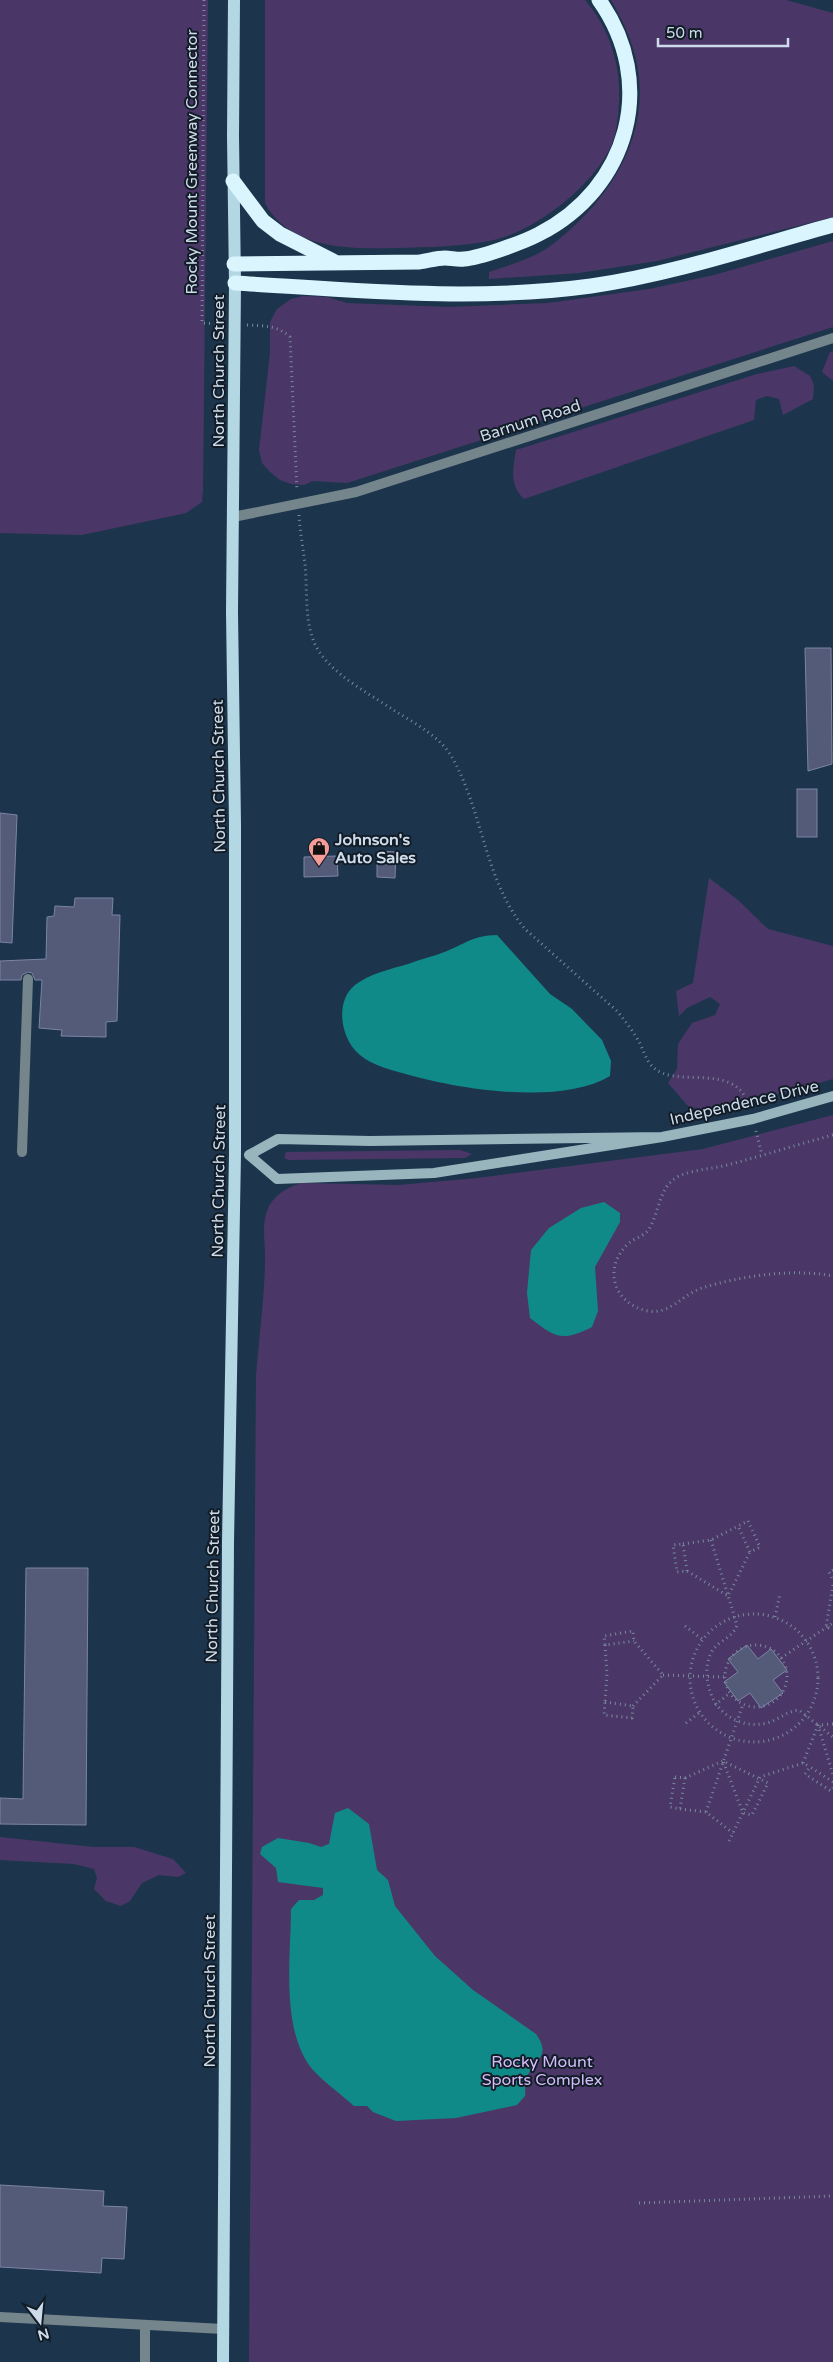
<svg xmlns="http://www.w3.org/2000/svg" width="833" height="2362" viewBox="0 0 833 2362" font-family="'Varela Round',sans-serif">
<rect width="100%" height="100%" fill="#1d354c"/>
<g fill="#4b3767">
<polygon points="0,0 208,0 203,490 202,502 186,513 82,535 0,533"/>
<path d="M265,0H585C609,28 621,64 619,101C618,118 617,136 608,152C588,189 536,230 494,240C462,247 429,247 396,248C350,249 290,250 265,203Z"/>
<path d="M611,0H786L833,13V217L657,261L579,273L489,279V272C509,265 532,259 549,247C613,200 659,126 632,45C627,29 619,14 611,0Z"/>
<polygon points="833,241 833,327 347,483 313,481 304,485 291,484 280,480 270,472 262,463 259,450 270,353 270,322 277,309 291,299 303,296 327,297 347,303 449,307 548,303 649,289 714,275"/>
<polygon points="833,351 833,381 822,372 830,352"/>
<path d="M794,366L810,376L814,385L813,399L783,415L779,399L767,396L756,400L754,420L524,499C509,485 513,469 516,450L757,374Z"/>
<polygon points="709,878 738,900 768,929 833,946 833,1079 724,1109 705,1111 688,1106 668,1083 677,1069 678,1044 692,1023 715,1015 720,1004 710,997 687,1008 679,1016 676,991 693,983"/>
<path d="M833,1115V2362H249L256,1376C259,1339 264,1302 265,1264C266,1247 261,1228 267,1211C273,1195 287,1187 302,1183L399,1185L477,1178L625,1159L703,1149Z"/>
<polygon points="460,1150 472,1154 465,1158 289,1160 284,1158 286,1152"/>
<polygon points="0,1837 93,1847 134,1847 173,1859 186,1873 178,1877 159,1875 142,1883 130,1901 121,1906 106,1901 94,1889 97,1878 94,1869 74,1864 0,1860"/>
</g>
<g fill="#108a89">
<path d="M497,935L550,994L572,1009L602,1040L611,1061L610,1076C560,1106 456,1089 402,1073C388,1069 372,1065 360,1055C341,1040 334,1002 355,985C369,974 391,969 408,964C421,959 435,956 447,951C469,942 472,936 497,935Z"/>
<path d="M604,1202L620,1213V1222L595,1267L598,1311L592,1327C562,1342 556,1338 530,1318L527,1293L531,1250L549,1228L581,1208Z"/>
<path d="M348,1808L369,1824L377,1870L388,1880L395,1906L435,1956L473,1990L536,2034C553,2058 532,2060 526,2080C524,2084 526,2091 525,2096L517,2105L456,2118L396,2121L373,2112L367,2106H354C341,2094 325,2083 313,2070C280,2031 291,1957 291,1909L299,1900H314L323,1895V1888L278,1882L276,1868L260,1854L262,1847L278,1838L309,1843L321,1847L329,1844L335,1813Z"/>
</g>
<g fill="#545b79" stroke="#7c84a4">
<polygon points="805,648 831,648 832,764 808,771"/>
<rect x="797" y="789" width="20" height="48"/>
<polygon points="0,813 17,815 12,943 0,942"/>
<polygon points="377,851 396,852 395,878 377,877"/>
<polygon points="337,856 338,876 304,877 304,857"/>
<polygon points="75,898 113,898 112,915 120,915 117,1021 106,1022 106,1037 61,1036 62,1030 39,1028 42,980 35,980 32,973 28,972 22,975 21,980 0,980 0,961 46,959 47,917 54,916 55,906 74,907"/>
<polygon points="26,1568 88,1568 86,1825 0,1824 0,1798 23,1799"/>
<polygon points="747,1645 758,1659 771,1649 787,1670 773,1680 783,1693 761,1708 750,1693 738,1701 724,1682 738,1672 728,1659"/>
<polygon points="0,2185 104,2191 103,2206 127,2207 124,2259 102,2258 101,2273 0,2267"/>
</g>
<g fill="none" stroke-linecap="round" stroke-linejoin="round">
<g stroke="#77899c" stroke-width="3" stroke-dasharray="1 4" stroke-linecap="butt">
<polyline points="204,0 202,323 221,324"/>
<path d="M247,325C264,326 277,325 290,337L297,491"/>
<path d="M299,515C300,531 303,548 305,564C308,592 303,629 320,653C338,678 370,694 395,711C416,724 441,737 453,759C483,813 485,881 525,929L618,1012C625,1021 632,1030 638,1040C643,1048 646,1061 653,1067C677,1090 735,1060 749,1106"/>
<polyline points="756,1131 762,1155"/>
<path d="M833,1135C799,1144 765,1155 731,1164C714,1169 695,1169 679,1176C659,1186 660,1210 650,1227C646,1236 636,1237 629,1243C602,1267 613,1304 648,1311C670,1315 683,1294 702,1288C741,1276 793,1268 833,1276"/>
<polygon points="748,1521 760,1547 750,1552 738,1526"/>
<path d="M711,1540L737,1625C733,1638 717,1641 711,1653C705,1665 706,1681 711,1694C719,1716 744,1729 767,1723C779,1720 786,1711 799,1710L833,1737"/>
<polyline points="683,1544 711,1540 738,1526"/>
<polyline points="833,1570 829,1572 833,1581"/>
<polyline points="687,1571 683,1544 673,1545 677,1572 687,1571 728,1596 750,1552"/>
<polyline points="833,1585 826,1627 833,1629"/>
<circle cx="754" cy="1678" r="64"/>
<polyline points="775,1617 780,1594"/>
<polyline points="685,1626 702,1639"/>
<polyline points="605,1645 607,1674 605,1702"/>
<circle cx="756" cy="1676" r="31"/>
<polyline points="781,1658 833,1623"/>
<polyline points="663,1675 724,1677"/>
<polygon points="605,1702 633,1706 632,1718 604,1715"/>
<polyline points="715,1705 730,1693"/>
<polyline points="633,1706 663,1675 634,1641 633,1631 604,1636 605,1645 634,1641"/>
<polyline points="686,1723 699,1713"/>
<polyline points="833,1724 818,1725 833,1775"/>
<polyline points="803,1763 818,1725"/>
<polygon points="675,1777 685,1778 680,1809 670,1807"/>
<polyline points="685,1778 723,1761 768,1783 752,1815 743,1813 723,1761"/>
<polyline points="833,1782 810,1767 805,1774 831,1791 833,1788"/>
<polyline points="680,1809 706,1812 733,1833"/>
<polyline points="706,1812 743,1704"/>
<polyline points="729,1841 760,1777 803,1763 810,1767"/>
<polyline points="639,2203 833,2196"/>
</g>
<g stroke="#74858b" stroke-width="10">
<polyline points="22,1152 28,979"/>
<polyline points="0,2317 223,2329"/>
<polyline points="145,2362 145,2325"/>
</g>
<polyline stroke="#74858b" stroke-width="10" points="233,517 356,492 833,338"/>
<polyline stroke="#98b4bd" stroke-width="10" points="662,1137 370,1141 278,1139 249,1155 277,1179 434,1173 662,1137 753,1119 833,1096"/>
<polyline stroke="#b3d8e4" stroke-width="12" points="223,2362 228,1542 235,1154 235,824 232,612 235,283 233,136 234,0"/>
<g stroke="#dbf5fe" stroke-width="15">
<polyline points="233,181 263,221 280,234 333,261"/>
<path d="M234,264L419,262C427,261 437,258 445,258C451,258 458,260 464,259C480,258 524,242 539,234C629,188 658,83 599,0"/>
<path d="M235,283C353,290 473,302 591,286C673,274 753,247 833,225"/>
</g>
</g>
<defs>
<g id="shop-pin" transform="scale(1.125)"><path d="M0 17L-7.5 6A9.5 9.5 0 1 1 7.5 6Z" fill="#f59b98" stroke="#121c26"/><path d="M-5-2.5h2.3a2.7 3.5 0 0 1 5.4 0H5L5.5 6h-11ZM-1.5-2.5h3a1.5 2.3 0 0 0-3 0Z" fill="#111"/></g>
</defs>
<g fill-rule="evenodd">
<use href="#shop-pin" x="319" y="848"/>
</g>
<g text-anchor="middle" stroke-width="4" stroke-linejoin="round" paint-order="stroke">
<g font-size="16" fill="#cddbea" stroke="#121c26">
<text transform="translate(191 162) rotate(-90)" y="6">Rocky Mount Greenway Connector</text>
<text transform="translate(218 371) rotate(-90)" y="6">North Church Street</text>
<text transform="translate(530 420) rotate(-18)" y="6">Barnum Road</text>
<text transform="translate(218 776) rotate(-91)" y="6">North Church Street</text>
<text transform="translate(744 1102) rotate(-13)" y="6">Independence Drive</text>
<text transform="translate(218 1181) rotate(-89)" y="6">North Church Street</text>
<text transform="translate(212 1586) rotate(-89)" y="6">North Church Street</text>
<text transform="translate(209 1991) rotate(-90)" y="6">North Church Street</text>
</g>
<g font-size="16" font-weight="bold" fill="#cddbea" stroke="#121c26" text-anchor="start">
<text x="335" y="845">Johnson's<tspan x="335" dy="18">Auto Sales</tspan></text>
</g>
<g font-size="16" fill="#d4bdfb" stroke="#121c26">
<text x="542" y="2067">Rocky Mount<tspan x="542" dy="18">Sports Complex</tspan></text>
</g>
</g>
<g transform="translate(40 2322) rotate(164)" stroke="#121c26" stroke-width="4" paint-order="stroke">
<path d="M0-4L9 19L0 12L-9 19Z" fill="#cddbea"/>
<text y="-8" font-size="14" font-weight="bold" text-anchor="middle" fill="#cddbea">N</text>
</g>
<path d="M658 38v8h130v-8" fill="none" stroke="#cddbea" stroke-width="2.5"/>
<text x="666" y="38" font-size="15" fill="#cddbea" stroke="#121c26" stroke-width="4" paint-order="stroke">50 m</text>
</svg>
